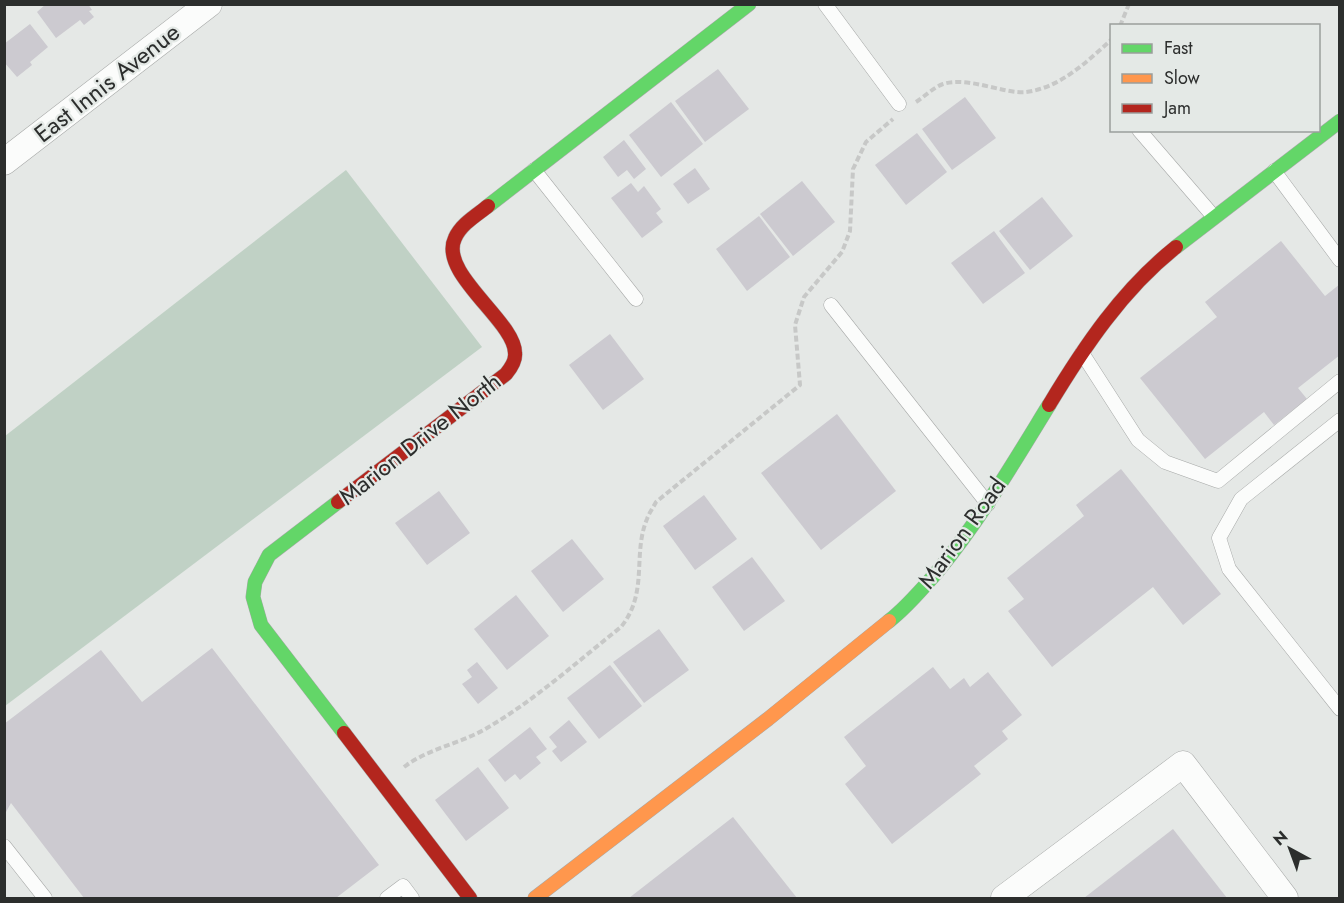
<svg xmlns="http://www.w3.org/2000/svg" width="1344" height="903" viewBox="0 0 1344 903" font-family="Jost,sans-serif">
<rect width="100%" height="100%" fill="#e5e8e6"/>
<polygon fill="#c0d1c5" points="346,170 482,347 5,706 5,436"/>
<g fill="#cccad0">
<polygon points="46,4 88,4 92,10 89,11 94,17 84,25 80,20 56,38 37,12"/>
<polygon points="30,24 48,47 30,62 32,65 17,77 4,62 4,44"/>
<polygon points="718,69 749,109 705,142 675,101"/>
<polygon points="965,97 996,138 952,170 922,129"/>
<polygon points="671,102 703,144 661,177 629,135"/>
<polygon points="917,133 947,172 906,205 875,165"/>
<polygon points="624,140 646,169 634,179 627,170 618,177 603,157"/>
<polygon points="695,168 710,189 688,204 673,184"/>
<polygon points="802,181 835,222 793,256 760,214"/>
<polygon points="631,183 638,192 644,186 661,209 656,213 663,222 642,238 611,198"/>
<polygon points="1042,197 1073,236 1030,270 999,231"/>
<polygon points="759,216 790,257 747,291 716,249"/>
<polygon points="994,231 1025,273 983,304 951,263"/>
<polygon points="1281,241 1325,296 1340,284 1340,355 1298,388 1307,399 1274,425 1264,412 1205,459 1140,378 1217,317 1205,302"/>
<polygon points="610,334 644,379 603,410 569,365"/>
<polygon points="837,414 896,491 821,550 761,473"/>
<polygon points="1121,469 1221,594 1183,625 1153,587 1052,667 1008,611 1024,599 1007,578 1084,516 1076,505"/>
<polygon points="439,491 470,533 427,565 395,523"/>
<polygon points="704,495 737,539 695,570 663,526"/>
<polygon points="572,539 604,579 563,612 531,571"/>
<polygon points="752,557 785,601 744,631 712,587"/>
<polygon points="516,595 549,636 507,670 474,629"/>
<polygon points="659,629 689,670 644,703 613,662"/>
<polygon points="212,648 379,865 336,898 84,898 11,803 6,812 4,810 4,724 101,650 142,702"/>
<polygon points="477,662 498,688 478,704 462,684 472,677 467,670"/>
<polygon points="610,665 642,706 599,739 567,698"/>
<polygon points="933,667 950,689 964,678 970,687 988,672 1022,715 1002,731 1008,739 974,766 981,774 892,844 845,784 866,766 844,737"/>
<polygon points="569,720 587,742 561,762 552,751 557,747 549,737"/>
<polygon points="530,727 547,749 536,757 541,763 520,780 515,774 505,782 488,760"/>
<polygon points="478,767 509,808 466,841 435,800"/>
<polygon points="733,817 797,898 629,898"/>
<polygon points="1173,829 1227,898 1084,898"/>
</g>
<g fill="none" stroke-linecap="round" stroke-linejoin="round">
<g stroke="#a7a9a8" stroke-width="15">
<g id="lane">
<polyline points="825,4 899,104"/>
<polyline points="1139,130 1214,217"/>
<polyline points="534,170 636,299"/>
<polyline points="1274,171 1340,260"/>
<polyline points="831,305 988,504"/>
<polyline points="1082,353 1138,440 1165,462 1218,481 1340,381"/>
<polyline points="1340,420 1241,499 1219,538 1229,569 1340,709"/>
<polyline points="4,846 45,898"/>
<polyline points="387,898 403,886 412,898"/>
</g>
</g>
<g stroke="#a7a9a8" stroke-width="27">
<g id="street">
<polyline points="4,162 209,4"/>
<polyline points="1004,898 1183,764 1285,898"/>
</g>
</g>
<g stroke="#a7a9a8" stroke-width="15">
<g id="fast">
<polyline points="488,206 749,4"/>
<polyline points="1176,247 1340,121"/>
<polyline points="338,502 269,555 255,582 253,597 261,625 344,733"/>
<path d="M889,621C907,607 922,589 937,572C980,520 1014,462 1049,405"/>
</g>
</g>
<g stroke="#a7a9a8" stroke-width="15">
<polyline id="slow" points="535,898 768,719 889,621"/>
</g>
<g stroke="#a7a9a8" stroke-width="15">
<g id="jam">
<path d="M1049,405C1084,347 1122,290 1176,247"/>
<path d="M338,502L506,374C511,368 516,361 515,353C515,321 438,273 455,238C461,224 477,215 488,206"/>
<polyline points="344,733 470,898"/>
</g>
</g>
<g stroke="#c7c8c7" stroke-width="4" stroke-dasharray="6 3" stroke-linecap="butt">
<polyline points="1120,26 1129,4"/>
<path d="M916,102C924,97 934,87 943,84C968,76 1003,94 1026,92C1060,88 1088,61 1112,39"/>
<path d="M404,767C429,748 460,744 487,728C535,700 578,661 621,627C649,592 632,555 647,519C649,513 653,508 656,502L800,385L795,325L804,297L842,252L850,231L853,169L866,142L893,119"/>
</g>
<use href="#lane" stroke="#fbfcfb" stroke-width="14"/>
<use href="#street" stroke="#fbfcfb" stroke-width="26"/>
<use href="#fast" stroke="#63d668" stroke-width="14"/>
<use href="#slow" stroke="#ff974d" stroke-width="14"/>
<use href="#jam" stroke="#b3261e" stroke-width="14"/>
</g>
<g text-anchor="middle" stroke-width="4.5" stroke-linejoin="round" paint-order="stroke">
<g font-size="24" fill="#2c2e2d" stroke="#e4e9e6">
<text transform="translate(107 83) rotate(-38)" y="8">East Innis Avenue</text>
<text transform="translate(420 439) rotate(-38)" y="8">Marion Drive North</text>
<text transform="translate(962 533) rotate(-54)" y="8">Marion Road</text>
</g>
</g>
<rect width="1344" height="903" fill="none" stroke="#2c2e2d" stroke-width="12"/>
<rect x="1110" y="24" width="210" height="108" fill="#e4e9e6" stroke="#9a9e9c" stroke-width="1.5"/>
<rect x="1122" y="44" width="30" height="9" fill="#63d668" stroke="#9a9e9c" stroke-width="1.5"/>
<text x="1164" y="54" font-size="18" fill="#2c2e2d">Fast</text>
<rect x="1122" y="74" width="30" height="9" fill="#ff974d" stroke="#9a9e9c" stroke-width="1.5"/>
<text x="1164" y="84" font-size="18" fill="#2c2e2d">Slow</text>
<rect x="1122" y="104" width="30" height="9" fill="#b3261e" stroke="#9a9e9c" stroke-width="1.5"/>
<text x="1164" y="114" font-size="18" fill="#2c2e2d">Jam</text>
<g transform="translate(1290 849) rotate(319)" stroke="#e4e9e6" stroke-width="4.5" paint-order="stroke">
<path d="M0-4.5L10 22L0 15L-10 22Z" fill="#2c2e2d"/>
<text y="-9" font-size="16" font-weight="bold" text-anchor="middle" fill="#2c2e2d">N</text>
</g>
</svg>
